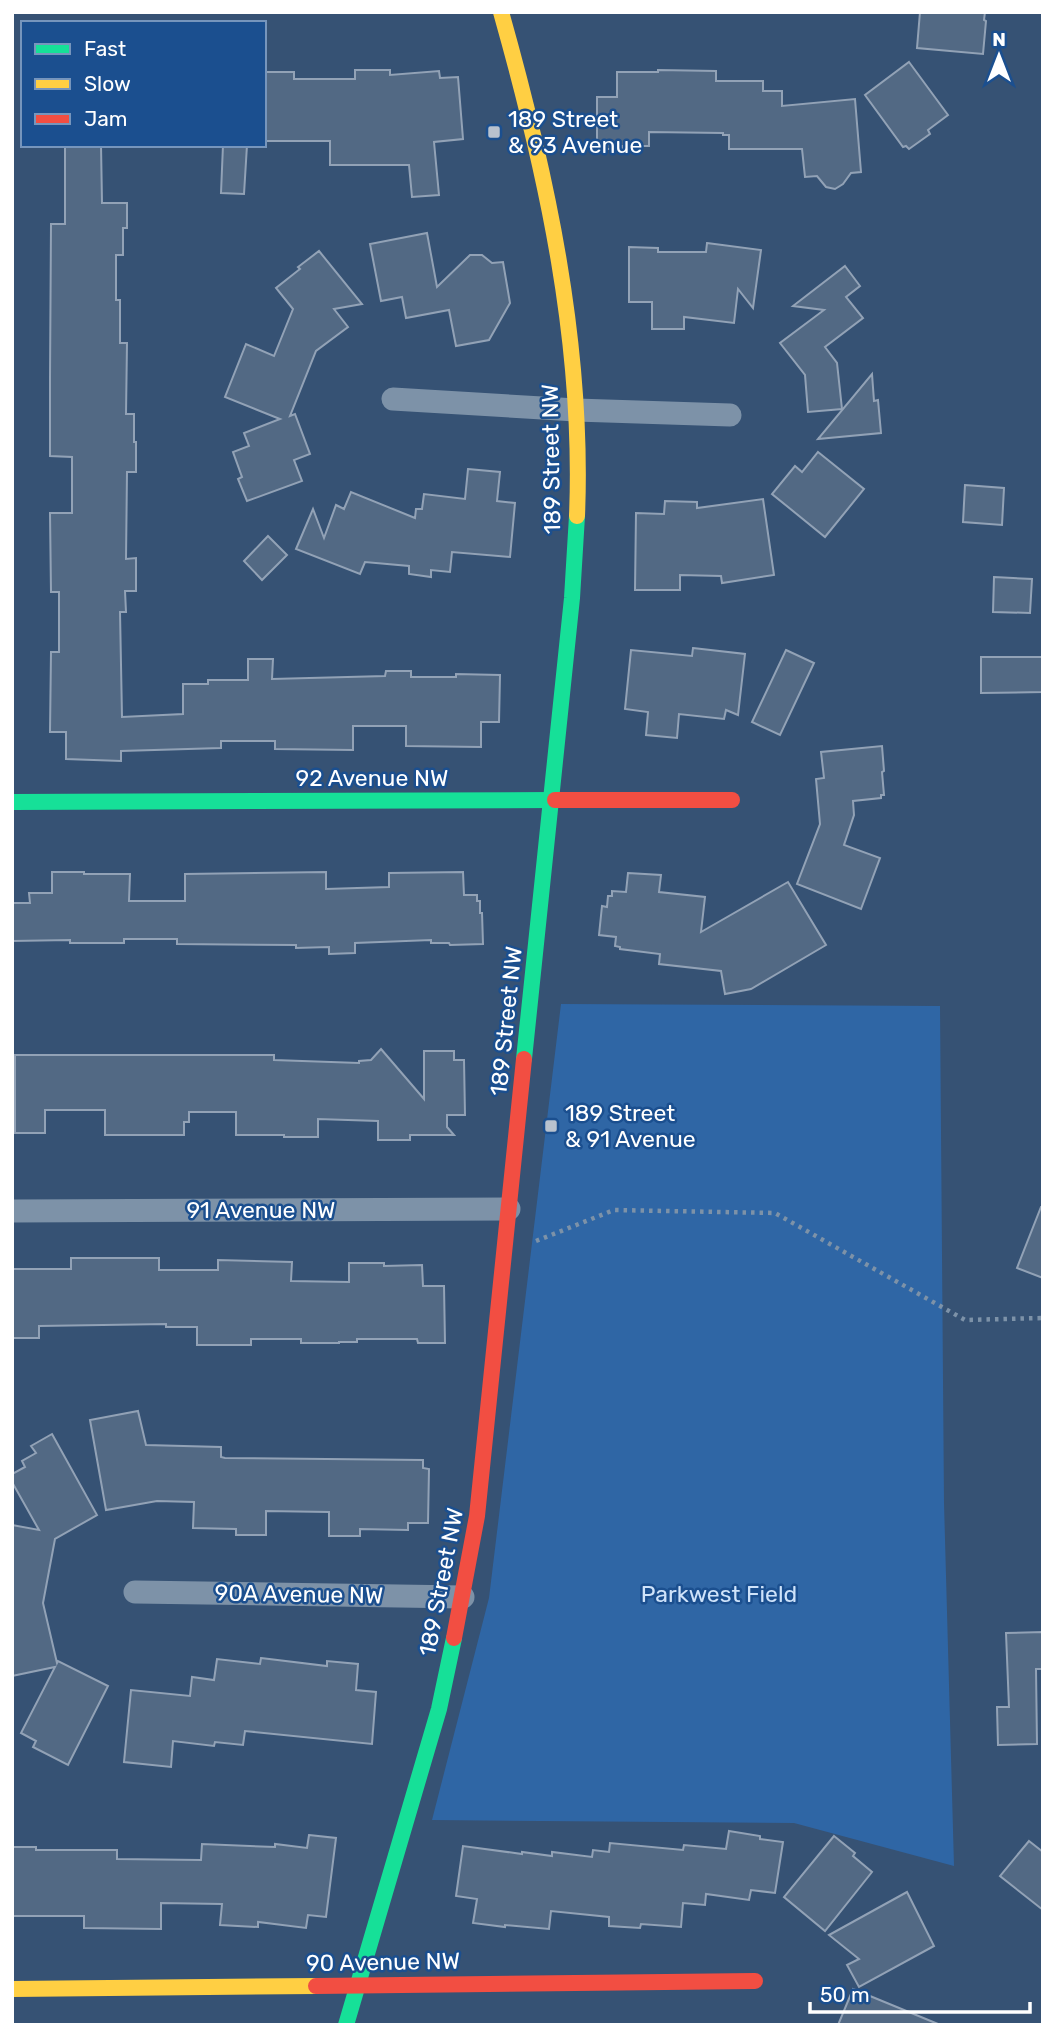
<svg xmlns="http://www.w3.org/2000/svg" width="1055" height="2037" viewBox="0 0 1055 2037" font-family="Rubik,sans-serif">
<rect width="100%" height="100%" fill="#365274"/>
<polygon fill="#2f66a5" points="561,1004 940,1006 944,1503 954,1866 794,1823 432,1820 489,1598"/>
<g fill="#526984" stroke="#92a2b6" stroke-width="2">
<polygon points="920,12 985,12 984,20 986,21 983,54 917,48"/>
<polygon points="909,62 948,115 928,130 930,134 909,149 906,146 903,147 865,95"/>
<polygon points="355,70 390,70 390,75 439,71 440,78 458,77 463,139 434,142 439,195 412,197 409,165 330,165 330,141 264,141 264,72 294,72 294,79 355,79"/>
<polygon points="658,70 716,71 716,81 763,81 763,91 782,91 782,106 855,99 861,172 851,173 843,184 835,189 826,187 817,176 805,177 802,149 729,149 729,135 723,135 723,133 649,132 649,146 622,146 622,149 597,149 597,97 617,97 617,72 658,72"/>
<polygon points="65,145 101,145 102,203 127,203 127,228 123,228 123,255 116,255 116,300 120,300 120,343 127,343 126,414 134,414 134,442 136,442 136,472 127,472 126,559 136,558 136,591 125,591 126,612 120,612 122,717 183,714 183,684 208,684 208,680 248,680 248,659 273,659 272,679 385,676 386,671 411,671 411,677 456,677 456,674 500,675 499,722 481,722 481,747 406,746 406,726 353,726 353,750 275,749 275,741 221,741 221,748 121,751 121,761 66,759 66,732 50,732 51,652 59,652 59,592 51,592 50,513 72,513 72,457 50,456 50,378 51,224 65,224"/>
<polygon points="223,145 247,145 244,194 221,193"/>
<polygon points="427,233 437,287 470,255 482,255 492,263 503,262 510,303 489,340 456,346 449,310 406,318 402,297 381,301 370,244"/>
<polygon points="707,243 761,250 753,308 738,289 734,323 684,317 684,329 652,329 652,302 629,302 629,247 658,248 658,252 706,252"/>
<polygon points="319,251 362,304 334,309 348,327 316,351 290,416 295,414 310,454 294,460 302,481 247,501 238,479 242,477 233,452 249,446 244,433 280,419 225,397 246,344 274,356 293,309 276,288 300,269 298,267"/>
<polygon points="845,266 860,286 846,297 863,318 825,347 837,363 842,409 808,412 805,375 780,343 824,310 793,306"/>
<polygon points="872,374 874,401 878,400 881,433 818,439"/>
<polygon points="818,452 864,489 825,537 772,494 795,466 802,472"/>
<polygon points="468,469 500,472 497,501 515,503 510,557 452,552 450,572 431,570 431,577 409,574 409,566 365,562 360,574 296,549 313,509 324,538 336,505 344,509 351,492 415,518 416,509 422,509 424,494 465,499"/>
<polygon points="965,485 1004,488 1002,525 963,522"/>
<polygon points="763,499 774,575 722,583 721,576 680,575 680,590 635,590 636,513 664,514 665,501 697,502 697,508"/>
<polygon points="268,536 287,555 262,580 244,561"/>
<polygon points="994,577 1032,579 1030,613 993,612"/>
<polygon points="693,648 745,654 738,715 726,710 724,719 679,714 677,738 646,735 648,712 625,709 631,650 692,656"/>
<polygon points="786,650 814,663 780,735 752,722"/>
<polygon points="981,657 1043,657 1043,692 981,693"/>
<polygon points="882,746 884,771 882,772 884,795 881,795 881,798 853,801 854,815 844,845 880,858 861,909 797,884 820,824 816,779 824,778 821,752"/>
<polygon points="52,872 84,872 84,874 130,874 129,901 185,901 185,874 326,872 326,889 389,887 389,873 463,872 464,895 477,895 477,901 480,901 480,913 482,913 483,944 450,945 449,943 431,943 431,940 355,943 355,953 329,954 329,947 296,948 296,945 177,944 177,939 124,939 124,943 70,943 70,940 12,941 12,903 30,903 29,893 52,893"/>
<polygon points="628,873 661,875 659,892 705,897 701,932 788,882 826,945 751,989 725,994 721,971 659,964 660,954 620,949 620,947 615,946 616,937 599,935 602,906 607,907 608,896 612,896 612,891 626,892"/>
<polygon points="381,1049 424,1099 424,1051 454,1051 454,1060 464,1060 465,1115 447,1115 447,1127 454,1135 410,1135 410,1140 378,1140 378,1121 318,1119 318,1137 284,1137 284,1135 236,1135 236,1112 189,1112 189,1122 184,1122 184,1135 105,1135 105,1110 45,1110 45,1133 15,1133 15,1055 274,1055 274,1060 359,1063 359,1061 371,1060"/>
<polygon points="1041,1207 1043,1207 1043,1278 1017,1268"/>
<polygon points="71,1258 159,1258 159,1270 218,1270 218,1260 292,1262 291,1281 349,1282 349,1263 384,1263 384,1266 422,1265 423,1286 444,1286 445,1343 418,1343 417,1339 357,1339 357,1342 339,1342 339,1343 301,1343 301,1339 251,1339 251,1345 197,1345 197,1327 166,1327 166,1324 39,1326 39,1338 12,1338 12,1269 71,1269"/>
<polygon points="138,1411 146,1445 221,1447 221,1457 225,1458 423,1460 423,1468 429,1469 428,1523 408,1523 408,1530 360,1529 360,1536 329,1536 329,1512 266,1511 266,1535 236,1535 236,1529 193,1528 194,1502 157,1501 106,1510 90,1420"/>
<polygon points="52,1434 97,1515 55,1539 43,1603 57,1663 58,1661 108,1686 68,1765 33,1747 36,1741 21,1733 55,1667 12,1676 12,1525 39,1530 12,1482 12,1474 25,1467 22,1461 36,1453 31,1446"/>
<polygon points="1043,1632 1043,1669 1036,1669 1037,1744 998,1745 997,1707 1009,1707 1006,1633"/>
<polygon points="261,1658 327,1666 327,1661 358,1664 356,1690 376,1692 372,1744 245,1731 243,1745 215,1742 214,1746 173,1741 171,1767 124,1762 131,1690 190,1696 192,1677 214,1680 217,1659 260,1664"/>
<polygon points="729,1831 760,1836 760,1839 783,1842 775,1893 751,1890 749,1900 706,1894 705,1905 683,1903 681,1927 641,1924 640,1928 609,1926 609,1917 551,1911 549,1929 505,1925 505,1927 473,1923 477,1899 456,1896 463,1846 522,1854 522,1852 552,1856 552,1852 592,1857 593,1850 609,1852 610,1843 683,1850 684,1845 726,1849"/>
<polygon points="309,1835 336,1838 326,1917 308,1915 306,1928 258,1922 258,1927 220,1925 222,1904 161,1903 161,1929 84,1928 84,1916 12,1916 12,1847 36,1847 36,1850 117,1850 117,1859 201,1860 202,1844 275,1847 275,1844 307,1848"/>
<polygon points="834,1836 855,1853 853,1856 872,1872 825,1931 784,1897"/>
<polygon points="1029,1841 1043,1852 1043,1910 1000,1876"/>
<polygon points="907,1892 934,1946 859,1987 847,1965 859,1959 829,1935"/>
<polygon points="853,1989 938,2024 938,2025 838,2025"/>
</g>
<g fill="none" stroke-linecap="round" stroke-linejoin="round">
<polyline stroke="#7d92a8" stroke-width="4.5" stroke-dasharray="3.5 5" stroke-linecap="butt" points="536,1241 614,1210 775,1213 965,1320 1043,1318"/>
<g stroke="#7d92a8" stroke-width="23">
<polyline points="393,399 576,410 730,415"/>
<polyline points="12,1211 509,1209"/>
<polyline points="135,1592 463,1597"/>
</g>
<g stroke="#16e098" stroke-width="16">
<polyline points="12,802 555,800"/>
<polyline points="524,1059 572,598 577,516"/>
<polyline points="346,2025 439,1709 454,1638"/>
</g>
<g stroke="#ffcf43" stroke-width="16">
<path d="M501,12C547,175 584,345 577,516"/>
<polyline points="12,1989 316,1986"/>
</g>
<g stroke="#f24e42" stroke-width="16">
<polyline points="555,800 732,800"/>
<polyline points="454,1638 477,1516 524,1059"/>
<polyline points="316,1986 755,1981"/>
</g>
</g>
<g fill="#b9c2ce" stroke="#1b4f8f" stroke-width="2.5">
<rect x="487" y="125" width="14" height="14" rx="3.5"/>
<rect x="544" y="1119" width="14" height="14" rx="3.5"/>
</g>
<g text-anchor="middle" stroke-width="5" stroke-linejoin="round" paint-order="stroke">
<g font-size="23" fill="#fff" stroke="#1b4f8f" text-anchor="start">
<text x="508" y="127">189 Street<tspan x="508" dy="26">&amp; 93 Avenue</tspan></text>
<text x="565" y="1121">189 Street<tspan x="565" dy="26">&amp; 91 Avenue</tspan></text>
</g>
<g font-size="23" fill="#fff" stroke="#1b4f8f">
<text transform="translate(551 459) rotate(-91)" y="8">189 Street NW</text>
<text x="372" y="786">92 Avenue NW</text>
<text transform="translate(506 1021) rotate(-84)" y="8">189 Street NW</text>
<text x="261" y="1218">91 Avenue NW</text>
<text transform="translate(441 1582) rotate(-79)" y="8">189 Street NW</text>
<text transform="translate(299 1594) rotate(1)" y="8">90A Avenue NW</text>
<text transform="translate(383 1962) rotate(-1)" y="8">90 Avenue NW</text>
</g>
<g font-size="23" fill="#cfe3fa" stroke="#1b4f8f">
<text x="719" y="1602">Parkwest Field</text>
</g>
</g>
<rect width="1055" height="2037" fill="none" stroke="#ffffff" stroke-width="28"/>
<rect x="21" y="21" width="245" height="126" fill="#1b4f8f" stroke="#7695bc" stroke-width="2"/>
<rect x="35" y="44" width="35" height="10" fill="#16e098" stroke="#7695bc" stroke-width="2"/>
<text x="84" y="56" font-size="21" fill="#ffffff">Fast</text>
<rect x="35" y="79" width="35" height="10" fill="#ffcf43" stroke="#7695bc" stroke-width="2"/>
<text x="84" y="91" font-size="21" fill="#ffffff">Slow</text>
<rect x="35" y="114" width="35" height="10" fill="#f24e42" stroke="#7695bc" stroke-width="2"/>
<text x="84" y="126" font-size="21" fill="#ffffff">Jam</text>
<g transform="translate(999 56)" stroke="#1b4f8f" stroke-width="5" paint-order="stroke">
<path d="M0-5L12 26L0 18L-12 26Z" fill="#ffffff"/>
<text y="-10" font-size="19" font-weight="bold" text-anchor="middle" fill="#ffffff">N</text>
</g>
<path d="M810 2002v10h220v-10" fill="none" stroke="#ffffff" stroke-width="3.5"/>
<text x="820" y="2002" font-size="21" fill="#ffffff" stroke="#1b4f8f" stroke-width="5" paint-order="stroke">50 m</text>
</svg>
